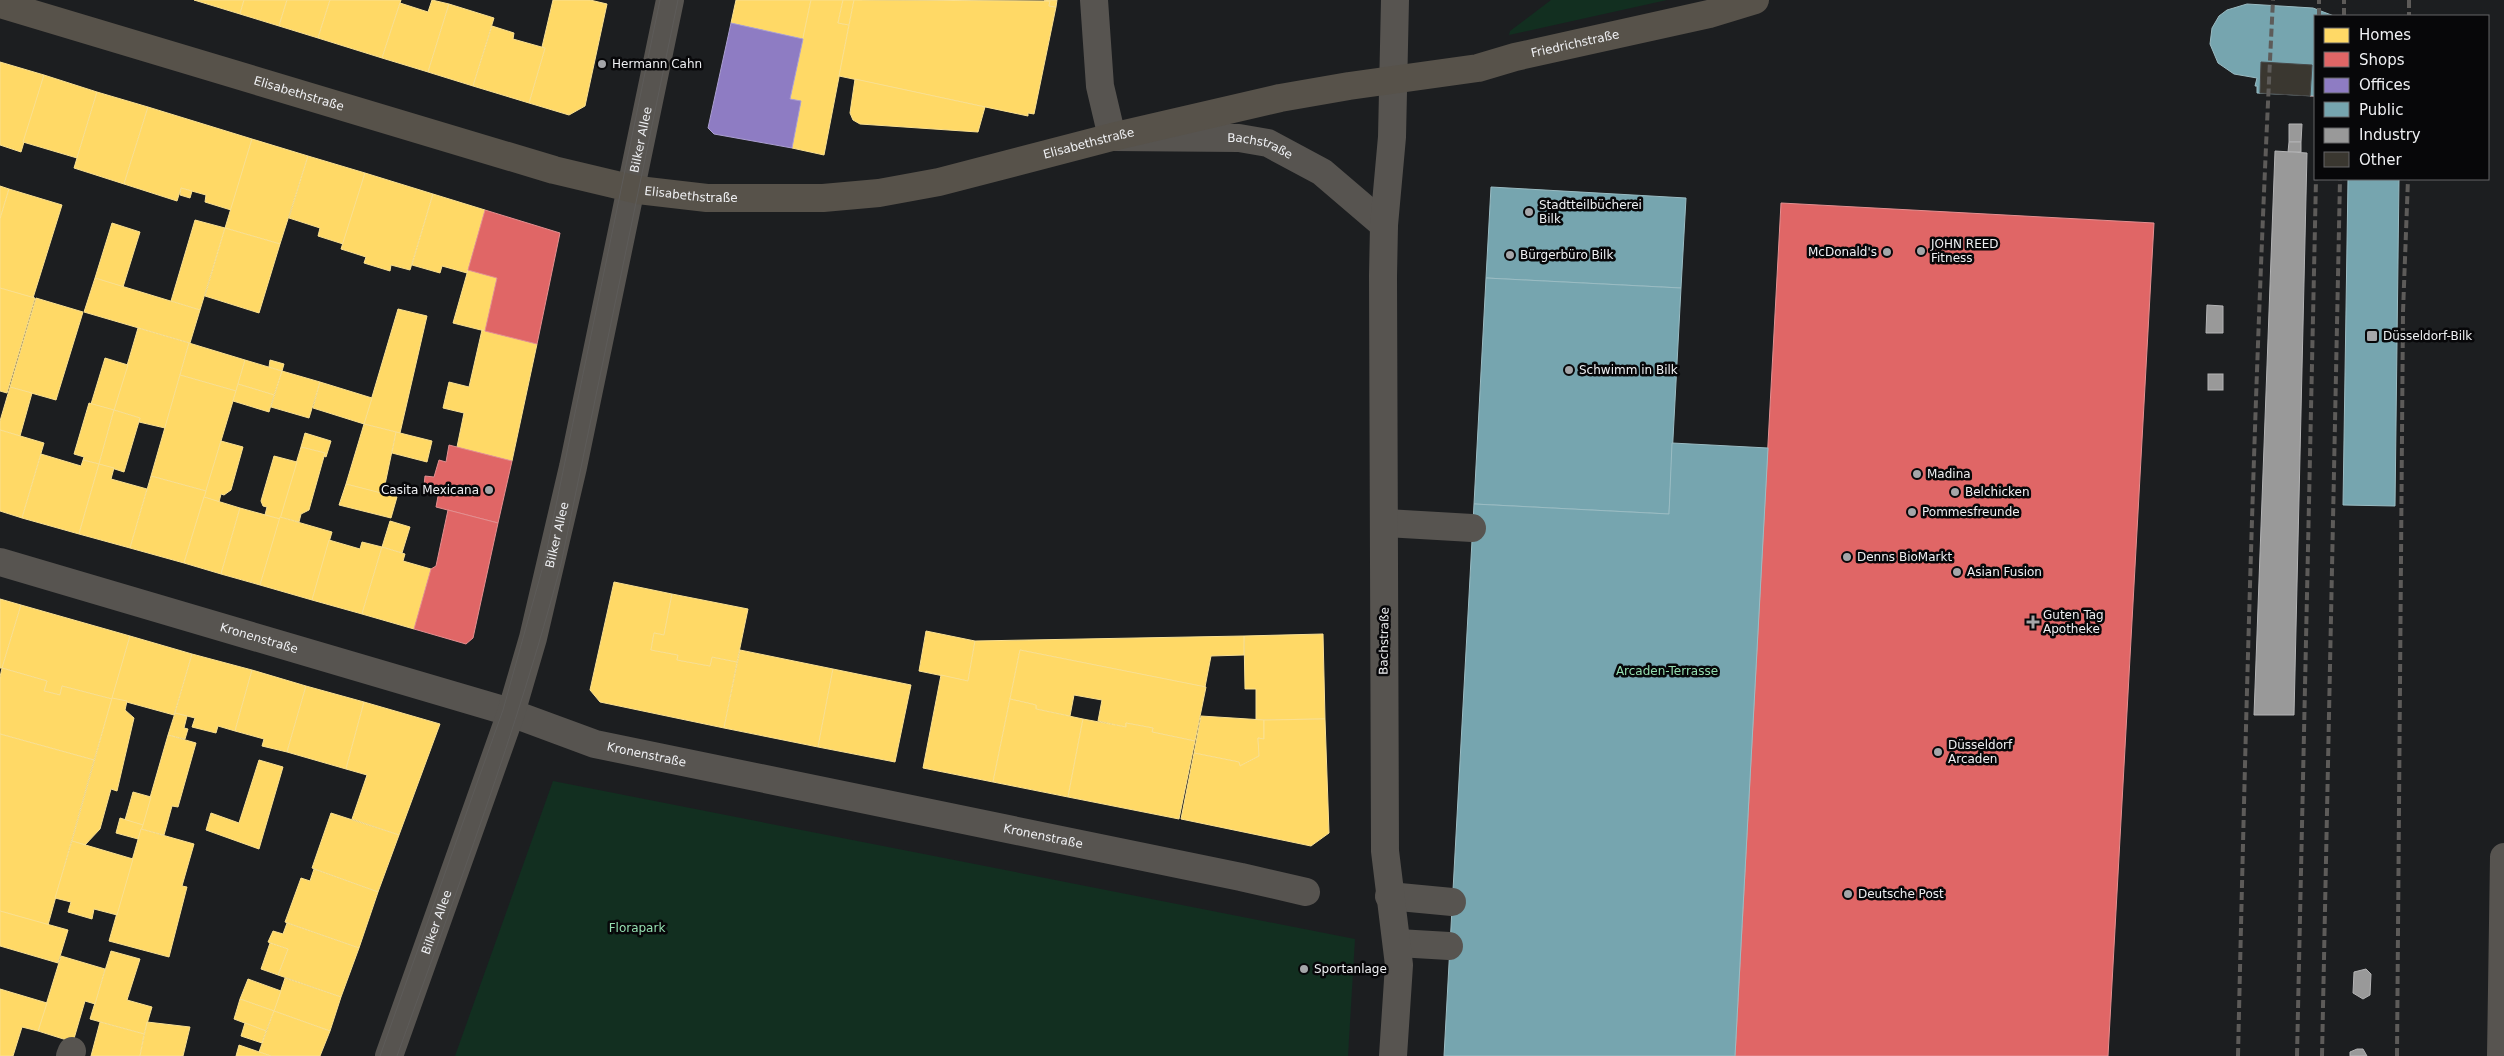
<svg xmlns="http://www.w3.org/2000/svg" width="2504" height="1056" viewBox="0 0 2504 1056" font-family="'DejaVu Sans',sans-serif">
<rect width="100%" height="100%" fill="#1c1e20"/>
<g fill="#122f20">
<polygon points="1551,0 1667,0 1509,35 1510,31"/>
<polygon points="553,781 1355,939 1348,1056 455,1056"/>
</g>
<g fill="#ffd966" stroke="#fae090">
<polygon points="194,0 244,0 240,14"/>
<polygon points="244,0 287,0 279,26 240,14"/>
<polygon points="287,0 330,0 318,38 279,26"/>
<polygon points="330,0 401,0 382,58 318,38"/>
<polygon points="432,0 449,4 428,72 382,58 400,3 428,12"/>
<polygon points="553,0 590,0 607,4 585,106 569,115 529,103 545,48 542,47"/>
<polygon points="736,0 811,0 803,39 731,23"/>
<polygon points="811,0 843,0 838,23 849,25 824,155 792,148 801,101 790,99"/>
<polygon points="843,0 854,0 849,25 838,23"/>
<polygon points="854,0 1050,1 1049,6 1056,7 1034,114 1028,113 1028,116 839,76"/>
<polygon points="1044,0 1057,0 1056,7 1049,6 1050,1"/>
<polygon points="449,4 494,18 473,86 428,72"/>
<polygon points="492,26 514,33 513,39 545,48 529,103 473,86"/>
<polygon points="0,62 44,75 21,152 0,145"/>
<polygon points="44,75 97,92 77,158 23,142"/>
<polygon points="855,79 985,107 978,132 860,124 853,120 850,113"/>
<polygon points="97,92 148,107 124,184 74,168"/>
<polygon points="148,107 252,139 231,210 205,202 206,195 181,188 177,201 124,184"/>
<polygon points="252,139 308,156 280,244 225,228"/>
<polygon points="308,156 365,173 343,244 318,236 320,228 289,218"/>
<polygon points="365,173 433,194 410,270 391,265 390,271 364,263 366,257 341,249"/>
<polygon points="0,186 9,189 0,219"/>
<polygon points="181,188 192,191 190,198 180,195"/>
<polygon points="9,189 62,205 33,298 0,288 0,219"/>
<polygon points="433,194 485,210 467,273 442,266 440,273 412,265"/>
<polygon points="195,220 225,228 200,310 171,301"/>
<polygon points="112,223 140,232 123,287 95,278"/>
<polygon points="225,228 280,244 259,313 205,296"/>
<polygon points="468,270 497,278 485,331 453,323"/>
<polygon points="95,278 200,310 190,343 84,312"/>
<polygon points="0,288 35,298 7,393 0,391"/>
<polygon points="36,298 83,312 56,400 10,387"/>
<polygon points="398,309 427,316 400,433 364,424"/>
<polygon points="138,328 189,343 165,428 139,422 140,418 114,410"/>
<polygon points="482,330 537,344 512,461 457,447 464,413 443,408 449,382 469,387"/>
<polygon points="189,343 245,360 236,391 180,375"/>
<polygon points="105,358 128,365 114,410 91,404"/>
<polygon points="245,360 282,371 274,395 238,384"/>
<polygon points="270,360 284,364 282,371 269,367"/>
<polygon points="282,371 320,382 309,418 271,407"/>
<polygon points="180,375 236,391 206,491 151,476"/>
<polygon points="320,382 372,398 364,424 313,408"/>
<polygon points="238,384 274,395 269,412 233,401"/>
<polygon points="10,387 32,393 20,436 0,430 0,421"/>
<polygon points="89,403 114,410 99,464 83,460 84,457 74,454"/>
<polygon points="114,410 140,418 124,472 99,464"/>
<polygon points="364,424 396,432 383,494 346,484"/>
<polygon points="0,430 44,443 22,518 0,511"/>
<polygon points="396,432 432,441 427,462 392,453"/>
<polygon points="305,433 331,441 326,457 324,456 325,453 301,447"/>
<polygon points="221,441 243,447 231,490 224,495 221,494 219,502 204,497"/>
<polygon points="301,447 325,453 309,510 301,514 299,522 280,517"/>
<polygon points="41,454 81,466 83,460 99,464 79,534 22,518"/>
<polygon points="274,456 297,462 280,519 265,515 267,507 263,506 261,501"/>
<polygon points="99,464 114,468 111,479 147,489 130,548 79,534"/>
<polygon points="151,476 206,491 184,563 130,548"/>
<polygon points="346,484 397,497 391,518 339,505"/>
<polygon points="204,497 240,508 221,574 184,563"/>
<polygon points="240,508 280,519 260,585 221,574"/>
<polygon points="280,517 332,532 312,600 260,585"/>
<polygon points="390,521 410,527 402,553 382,547"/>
<polygon points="329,540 360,549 362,542 382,547 362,614 312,600"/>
<polygon points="382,547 405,554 403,561 431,569 414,629 362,614"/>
<polygon points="614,582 672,594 664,635 654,633 651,650 678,655 677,660 710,666 712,657 737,662 724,728 600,702 590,690"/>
<polygon points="672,594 748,609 737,662 712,657 710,666 677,660 678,655 651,650 654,633 664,635"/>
<polygon points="0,599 21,605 2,668 0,668"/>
<polygon points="21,605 130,636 112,699 62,686 60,695 44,691 47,681 2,668"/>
<polygon points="926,631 975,641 968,681 919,671"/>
<polygon points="1323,634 1325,719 1256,720 1256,689 1245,689 1244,636"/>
<polygon points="130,636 192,654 174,715 112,698"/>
<polygon points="1244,636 1244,655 1211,656 1205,687 1020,650 993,782 923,768 941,675 968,681 975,641"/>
<polygon points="740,650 833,669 818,747 724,728"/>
<polygon points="1020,650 1206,687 1195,741 1152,732 1153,728 1126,723 1126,727 1098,721 1102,700 1074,695 1070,716 1036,709 1036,705 1010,699"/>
<polygon points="192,654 252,670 235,731 218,726 216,733 192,727 195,718 175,713"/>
<polygon points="2,668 47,681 44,691 60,695 62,686 112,699 94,760 0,734 0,677"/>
<polygon points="833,669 911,685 895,762 818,747"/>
<polygon points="252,670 306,686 287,752 262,746 264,739 235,731"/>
<polygon points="306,686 364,702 346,769 287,752"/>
<polygon points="112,698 127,701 125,710 134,718 117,791 111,789 100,829 85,845 72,841"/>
<polygon points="1010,699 1036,705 1036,709 1083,719 1068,797 993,782"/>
<polygon points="364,702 440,724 399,835 352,819 367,775 346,769"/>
<polygon points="175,713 187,716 184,728 188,729 185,739 168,735"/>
<polygon points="1201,716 1264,720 1264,739 1258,738 1259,756 1240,766 1239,762 1194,753"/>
<polygon points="1083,719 1126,727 1126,723 1153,728 1152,732 1195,741 1179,819 1068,797"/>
<polygon points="1325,719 1329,833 1311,846 1181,819 1194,753 1239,762 1240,766 1259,756 1258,738 1264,739 1264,720"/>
<polygon points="0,734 94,760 48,925 0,911"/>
<polygon points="168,735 196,743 178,807 172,806 164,835 141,829"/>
<polygon points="259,760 283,767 259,849 206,830 211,813 239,823"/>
<polygon points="133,792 151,797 143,825 125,820"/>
<polygon points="331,813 399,835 378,892 312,868"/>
<polygon points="120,818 143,825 138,839 116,833"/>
<polygon points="141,829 194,844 182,886 187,887 169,957 109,941"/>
<polygon points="72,841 133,859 117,915 94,909 92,919 68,912 71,902 55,898"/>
<polygon points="314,869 378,892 359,948 285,922 301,878 310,881"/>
<polygon points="0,911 68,930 58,963 0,946"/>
<polygon points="287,923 359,948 341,997 278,975 288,949 268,942 273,931 283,934"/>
<polygon points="270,943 288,949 278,975 261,969"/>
<polygon points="111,951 140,959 127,1000 152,1007 144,1034 90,1019"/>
<polygon points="61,956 105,969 95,1004 85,1001 73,1042 38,1031"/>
<polygon points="285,978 341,997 330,1031 274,1011"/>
<polygon points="248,979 281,991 274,1011 240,999"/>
<polygon points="0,989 47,1003 38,1031 22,1027 13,1056 0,1056"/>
<polygon points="240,999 274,1011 266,1031 234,1019"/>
<polygon points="274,1011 330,1031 320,1056 271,1056 259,1052"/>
<polygon points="100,1022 144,1034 140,1056 91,1056"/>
<polygon points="147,1022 190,1027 183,1056 140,1056"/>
<polygon points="245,1023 266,1031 262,1043 241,1036"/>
<polygon points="239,1045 271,1056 236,1056"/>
</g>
<g fill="#e06666" stroke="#e48f90">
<polygon points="2312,65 2315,65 2315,96 2310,96"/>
<polygon points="1781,203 2154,223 2108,1056 1735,1056"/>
<polygon points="485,210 560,233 537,344 485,331 497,278 468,270"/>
<polygon points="449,445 512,461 498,523 436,507 439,491 424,486 425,476 434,477 439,460 446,462"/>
<polygon points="448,510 498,523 473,638 466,644 414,629 431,569 436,566"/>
</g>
<polygon fill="#8e7cc3" stroke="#ab9fd1" points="731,23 803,39 790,99 801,101 792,148 714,134 708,128"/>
<g fill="#76a5af" stroke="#9abcc3">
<polygon points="2247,4 2313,8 2334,16 2315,16 2315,96 2257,93 2257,86 2255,86 2257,78 2234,74 2218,63 2210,44 2212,28 2219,16 2227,10"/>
<polygon points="2348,179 2399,179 2395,506 2343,505"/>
<polygon points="1491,187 1686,198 1681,288 1486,278"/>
<polygon points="1486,278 1681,288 1669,514 1474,504"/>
<polygon points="1672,443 1768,448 1735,1056 1444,1056 1474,504 1669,514"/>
</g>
<g fill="#999" stroke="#b3b3b4">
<polygon points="2289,124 2302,124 2301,142 2289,142"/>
<polygon points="2289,142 2301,142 2301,152 2288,152"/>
<polygon points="2275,151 2307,153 2294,715 2254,715"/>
<polygon points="2207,305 2223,306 2223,333 2206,333"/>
<rect x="2208" y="374" width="15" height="16"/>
<polygon points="2366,969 2371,974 2370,995 2363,999 2353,993 2354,972"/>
<polygon points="2357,1049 2363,1049 2367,1056 2350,1056 2350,1052"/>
</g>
<polygon fill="#3a3730" stroke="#474747" points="2261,62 2312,65 2310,96 2260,93"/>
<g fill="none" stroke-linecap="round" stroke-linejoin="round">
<g stroke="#575450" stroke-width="28">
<path id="s1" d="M1094,0L1100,86L1112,137L1239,138L1268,143L1322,172L1384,225"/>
<polyline points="1386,523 1472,528"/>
<path id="s2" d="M0,562L503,710L595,744L1241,877L1306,892"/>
<polyline points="1389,896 1452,902"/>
<polyline points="1398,943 1449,946"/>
<polyline points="70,1056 72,1051"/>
<path id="s3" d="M389,1056L511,713L533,638L573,467L670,0"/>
<polyline points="1393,1056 1399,965 1385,851 1383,276 1384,225 1392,137 1395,0"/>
<polyline points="2501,1056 2504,857"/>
</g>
<path stroke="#57524a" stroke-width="28" id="s4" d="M0,4L554,170L638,190L707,198H823L879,193L939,182L1112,137L1280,98L1349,86L1478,68L1515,57L1709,14L1755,0"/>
<g stroke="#5d5b59" stroke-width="1">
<polyline points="380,1056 503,710 545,559 660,0"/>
<path d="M397,1056C456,893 517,731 561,564L678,0"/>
</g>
<g stroke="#5d5b59" stroke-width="4" stroke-dasharray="8 4" stroke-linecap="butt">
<polyline points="2409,0 2409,16"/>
<polyline points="2319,16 2319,0"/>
<polyline points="2344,16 2344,0"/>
<path d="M2238,1056C2246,704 2255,352 2273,0"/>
<polyline points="2297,1056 2316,179"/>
<polyline points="2322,1056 2340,179"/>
<polyline points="2397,1056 2403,312 2408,179"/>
</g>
</g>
<g fill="#a5a6a9" stroke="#070709" stroke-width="2">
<circle cx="602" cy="64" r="5"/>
<circle cx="1529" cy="212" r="5"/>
<circle cx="1921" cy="251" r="5"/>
<circle cx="1887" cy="252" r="5"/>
<circle cx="1510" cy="255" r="5"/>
<rect x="2366" y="330" width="12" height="12" rx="2.5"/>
<circle cx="1569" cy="370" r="5"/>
<circle cx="1917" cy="474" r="5"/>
<circle cx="489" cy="490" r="5"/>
<circle cx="1955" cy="492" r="5"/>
<circle cx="1912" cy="512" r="5"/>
<circle cx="1847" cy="557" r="5"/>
<circle cx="1957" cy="572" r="5"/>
<path d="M2030.5 614.5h5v5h5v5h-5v5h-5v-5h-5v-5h5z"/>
<circle cx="1938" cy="752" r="5"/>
<circle cx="1848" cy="894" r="5"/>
<circle cx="1304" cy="969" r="5"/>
</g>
<g text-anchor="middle" stroke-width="5" stroke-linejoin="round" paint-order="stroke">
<g font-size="12" fill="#eff0f3" stroke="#070709">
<text dy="4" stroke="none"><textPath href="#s4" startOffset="1619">Friedrichstraße</textPath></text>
<text dy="4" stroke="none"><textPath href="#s4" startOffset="312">Elisabethstraße</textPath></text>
<text dy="4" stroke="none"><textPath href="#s3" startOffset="952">Bilker Allee</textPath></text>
<text dy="4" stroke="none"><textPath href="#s4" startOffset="1122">Elisabethstraße</textPath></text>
<text dy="4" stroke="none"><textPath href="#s1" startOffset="288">Bachstraße</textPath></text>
<text dy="4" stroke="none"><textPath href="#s4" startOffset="718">Elisabethstraße</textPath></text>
<text dy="4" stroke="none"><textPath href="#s3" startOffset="548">Bilker Allee</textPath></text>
<text dy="4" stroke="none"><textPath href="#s2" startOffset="270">Kronenstraße</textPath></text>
<text transform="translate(1384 641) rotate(-89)" y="4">Bachstraße</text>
<text dy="4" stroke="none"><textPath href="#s2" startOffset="675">Kronenstraße</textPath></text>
<text dy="4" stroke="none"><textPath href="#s2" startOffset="1080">Kronenstraße</textPath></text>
<text dy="4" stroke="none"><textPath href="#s3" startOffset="142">Bilker Allee</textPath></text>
</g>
<g font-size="12" fill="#eff0f3" stroke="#070709" text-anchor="start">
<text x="612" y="68">Hermann Cahn</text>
<text x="1539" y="209">Stadtteilbücherei<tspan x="1539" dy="14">Bilk</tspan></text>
<text x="1931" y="248">JOHN REED<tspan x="1931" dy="14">Fitness</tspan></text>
<text x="1877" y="256" text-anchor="end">McDonald's</text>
<text x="1520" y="259">Bürgerbüro Bilk</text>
<text x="2383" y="340">Düsseldorf-Bilk</text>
<text x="1579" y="374">Schwimm in Bilk</text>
<text x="1927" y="478">Madina</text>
<text x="479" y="494" text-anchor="end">Casita Mexicana</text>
<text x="1965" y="496">Belchicken</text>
<text x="1922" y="516">Pommesfreunde</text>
<text x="1857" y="561">Denns BioMarkt</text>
<text x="1967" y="576">Asian Fusion</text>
<text x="2043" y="619">Guten Tag<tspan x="2043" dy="14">Apotheke</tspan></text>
<text x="1948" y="749">Düsseldorf<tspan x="1948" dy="14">Arcaden</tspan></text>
<text x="1858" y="898">Deutsche Post</text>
<text x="1314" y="973">Sportanlage</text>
</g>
<g font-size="12" fill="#95dfb1" stroke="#070709">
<text x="1667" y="675">Arcaden-Terrasse</text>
<text x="637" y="932">Florapark</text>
</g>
</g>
<rect x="2314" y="15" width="175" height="165" fill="#070709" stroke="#646467"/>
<rect x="2324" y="28" width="25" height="15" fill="#ffd966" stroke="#646467"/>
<text x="2359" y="40" font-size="15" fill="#eff0f3">Homes</text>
<rect x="2324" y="52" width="25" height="15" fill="#e06666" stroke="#646467"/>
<text x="2359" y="65" font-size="15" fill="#eff0f3">Shops</text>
<rect x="2324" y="78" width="25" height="15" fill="#8e7cc3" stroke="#646467"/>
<text x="2359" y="90" font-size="15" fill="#eff0f3">Offices</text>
<rect x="2324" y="102" width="25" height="15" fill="#76a5af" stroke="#646467"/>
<text x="2359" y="115" font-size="15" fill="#eff0f3">Public</text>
<rect x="2324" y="128" width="25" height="15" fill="#999999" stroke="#646467"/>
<text x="2359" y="140" font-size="15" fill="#eff0f3">Industry</text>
<rect x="2324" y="152" width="25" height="15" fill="#3a3730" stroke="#646467"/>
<text x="2359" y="165" font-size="15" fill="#eff0f3">Other</text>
</svg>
